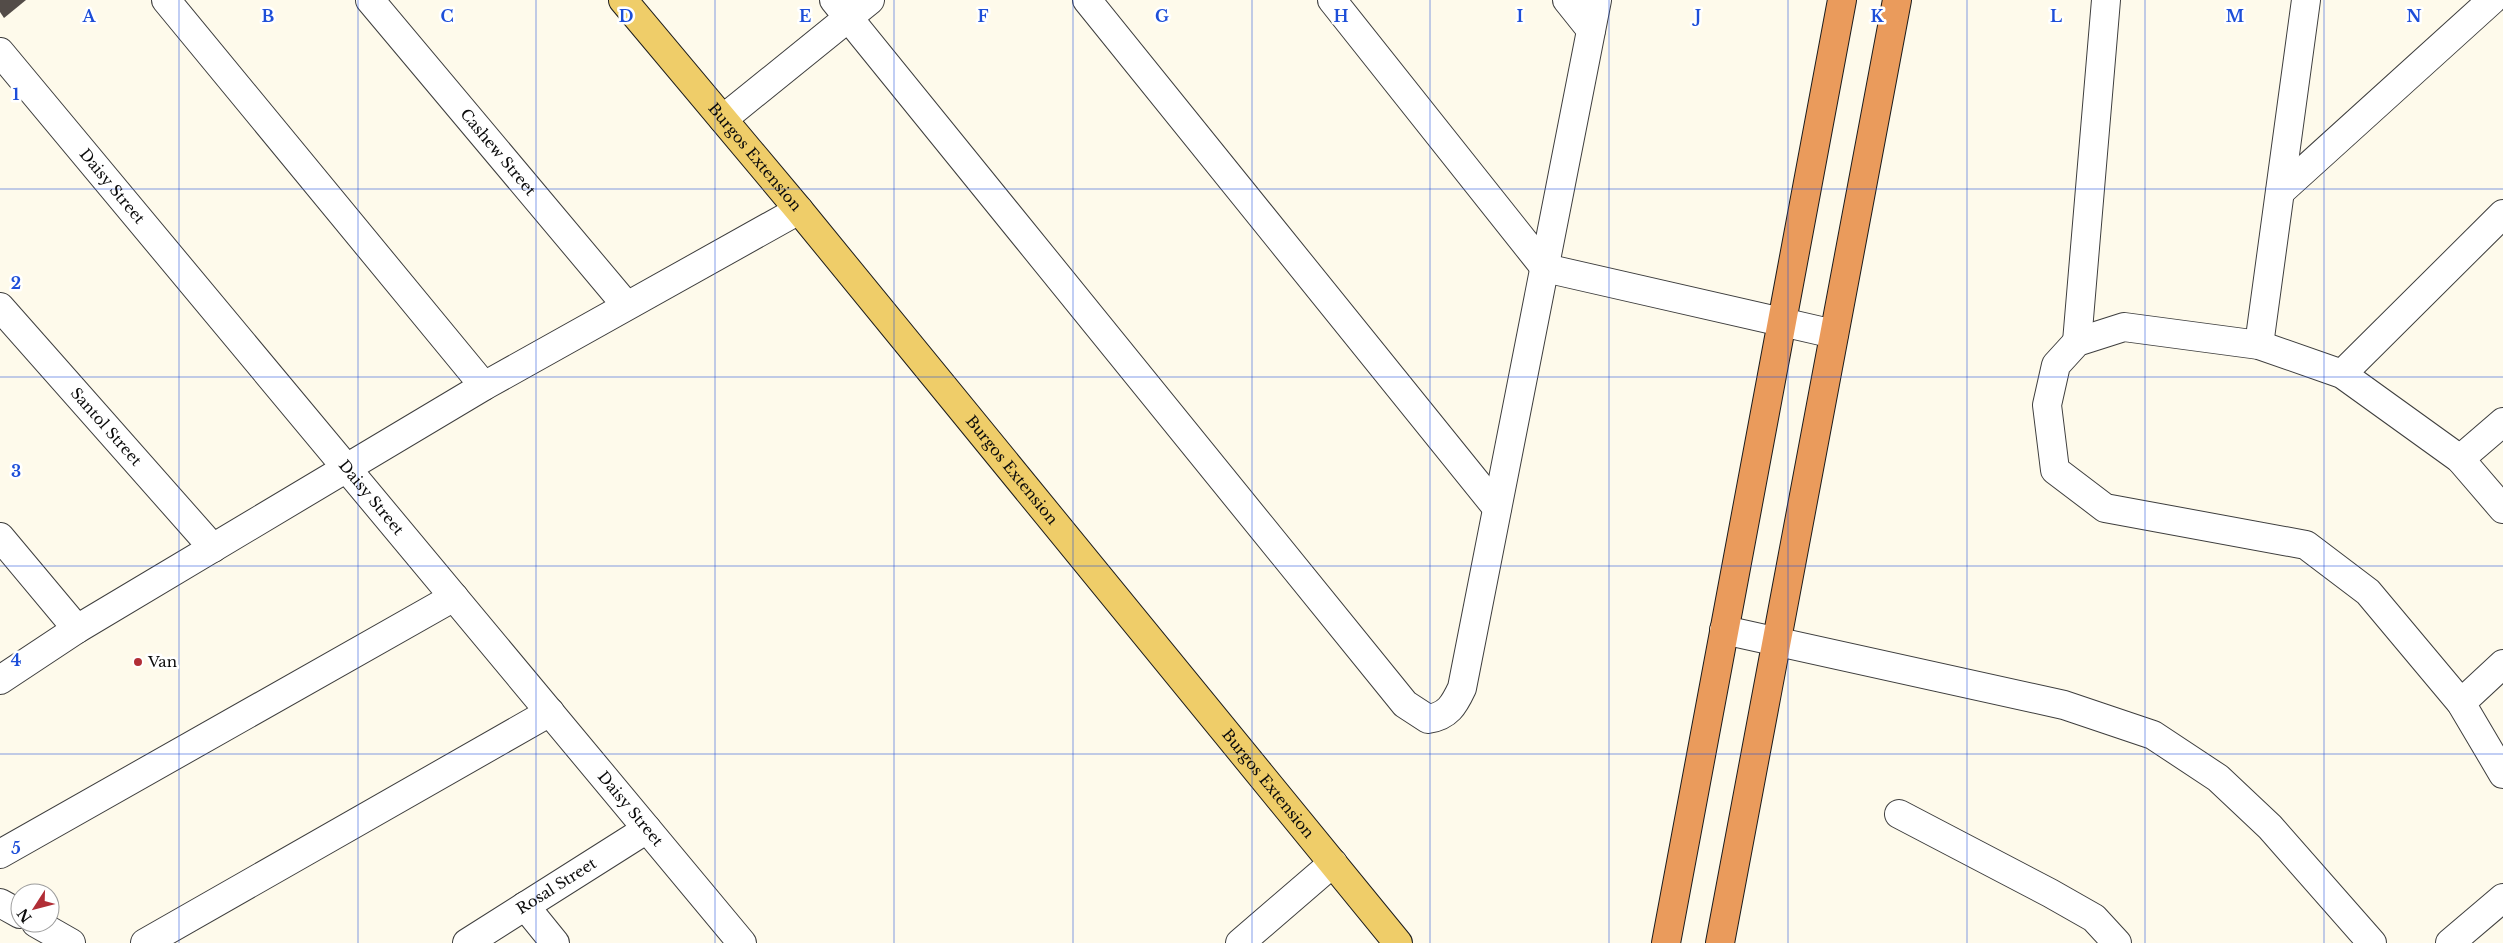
<svg xmlns="http://www.w3.org/2000/svg" width="2503" height="943" viewBox="0 0 2503 943" font-family="'Libre Baskerville',serif">
<rect width="100%" height="100%" fill="#fefaeb"/>
<polygon fill="#534c48" points="0,0 26,0 4,18 0,12"/>
<g fill="none" stroke-linecap="round" stroke-linejoin="round">
<g stroke="#3e3e3e" stroke-width="30">
<g id="minor">
<polyline points="166,0 484,386"/>
<path id="s1" d="M370,0L626,305"/>
<path d="M834,0L1405,704L1428,719C1448,716 1454,705 1462,688L1597,0"/>
<polyline points="1087,0 1497,508"/>
<polyline points="1332,0 1545,268 1834,334"/>
<polyline points="1567,0 1591,30"/>
<path id="s2" d="M0,52L742,943"/>
<polyline points="723,119 870,0"/>
<polyline points="2280,192 2492,0"/>
<path id="s3" d="M0,307L213,548"/>
<polyline points="2077,342 2106,0"/>
<polyline points="2259,345 2306,0"/>
<polyline points="2342,374 2503,214"/>
<polyline points="2460,459 2503,422"/>
<polyline points="2503,509 2460,459 2342,374 2259,345 2124,327 2077,342 2056,365 2047,405 2055,470 2105,508 2306,545 2368,592 2461,703 2503,774"/>
<polyline points="0,537 77,629"/>
<polyline points="1724,630 2064,705 2153,735 2218,778 2270,827 2372,943"/>
<polyline points="0,680 77,629 484,386 799,210"/>
<polyline points="2461,703 2503,664"/>
<polyline points="1899,814 2050,893 2094,918 2117,943"/>
<polyline points="0,854 454,597"/>
<polyline points="0,903 20,914"/>
<polyline points="525,906 555,943"/>
<polyline points="36,923 71,943"/>
<polyline points="145,943 550,712"/>
<path id="s4" d="M467,943L647,829"/>
<polyline points="1240,943 1333,863"/>
<polyline points="2450,943 2503,898"/>
</g>
</g>
<g stroke="#1c1c1c" stroke-width="30">
<g id="major">
<path id="s5" d="M623,0L799,210L1398,943"/>
</g>
</g>
<g stroke="#1c1c1c" stroke-width="30">
<g id="highway">
<polyline points="1666,943 1842,0"/>
<polyline points="1720,943 1897,0"/>
</g>
</g>
<use href="#minor" stroke="#fff" stroke-width="28"/>
<use href="#major" stroke="#efcd69" stroke-width="28"/>
<use href="#highway" stroke="#ea9b5c" stroke-width="28"/>
</g>
<path fill="none" stroke="#1d4ed8" stroke-width="1" stroke-opacity="0.55" d="M179,0V943M358,0V943M536,0V943M715,0V943M894,0V943M1073,0V943M1252,0V943M1430,0V943M1609,0V943M1788,0V943M1967,0V943M2145,0V943M2324,0V943M0,189H2503M0,377H2503M0,566H2503M0,754H2503"/>
<circle fill="#b12e36" stroke="#fff" stroke-width="2" cx="138" cy="662" r="5"/>
<g text-anchor="middle" stroke-width="5" stroke-linejoin="round" paint-order="stroke">
<g font-size="15" fill="#0b0b0b" stroke="#fff">
<text dy="5" stroke="none"><textPath href="#s1" startOffset="199">Cashew Street</textPath></text>
<text dy="5" stroke="none"><textPath href="#s5" startOffset="205">Burgos Extension</textPath></text>
<text dy="5" stroke="none"><textPath href="#s2" startOffset="175">Daisy Street</textPath></text>
<text dy="5" stroke="none"><textPath href="#s3" startOffset="160">Santol Street</textPath></text>
<text dy="5" stroke="none"><textPath href="#s5" startOffset="610">Burgos Extension</textPath></text>
<text dy="5" stroke="none"><textPath href="#s2" startOffset="580">Daisy Street</textPath></text>
<text dy="5" stroke="none"><textPath href="#s5" startOffset="1015">Burgos Extension</textPath></text>
<text dy="5" stroke="none"><textPath href="#s2" startOffset="985">Daisy Street</textPath></text>
<text dy="5" stroke="none"><textPath href="#s4" startOffset="106">Rosal Street</textPath></text>
</g>
<g font-size="15" fill="#0b0b0b" stroke="#fff" text-anchor="start">
<text x="148" y="667">Van</text>
</g>
</g>
<g font-size="16" text-anchor="middle" font-weight="bold" fill="#1d4ed8" stroke="#fff" stroke-width="5" stroke-linejoin="round" paint-order="stroke">
<text x="89" y="22">A</text>
<text x="268" y="22">B</text>
<text x="447" y="22">C</text>
<text x="626" y="22">D</text>
<text x="805" y="22">E</text>
<text x="983" y="22">F</text>
<text x="1162" y="22">G</text>
<text x="1341" y="22">H</text>
<text x="1520" y="22">I</text>
<text x="1698" y="22">J</text>
<text x="1877" y="22">K</text>
<text x="2056" y="22">L</text>
<text x="2235" y="22">M</text>
<text x="2414" y="22">N</text>
<text x="16" y="100">1</text>
<text x="16" y="289">2</text>
<text x="16" y="477">3</text>
<text x="16" y="666">4</text>
<text x="16" y="854">5</text>
</g>
<g transform="translate(35 908) rotate(234)"><circle r="24" fill="#ffffff" stroke="#9d9d9d"/>
<path d="M0-4L9 19L0 12L-9 19Z" fill="#b12e36"/>
<text y="-8" font-size="14" font-weight="bold" text-anchor="middle" fill="#0b0b0b">N</text>
</g>
</svg>
